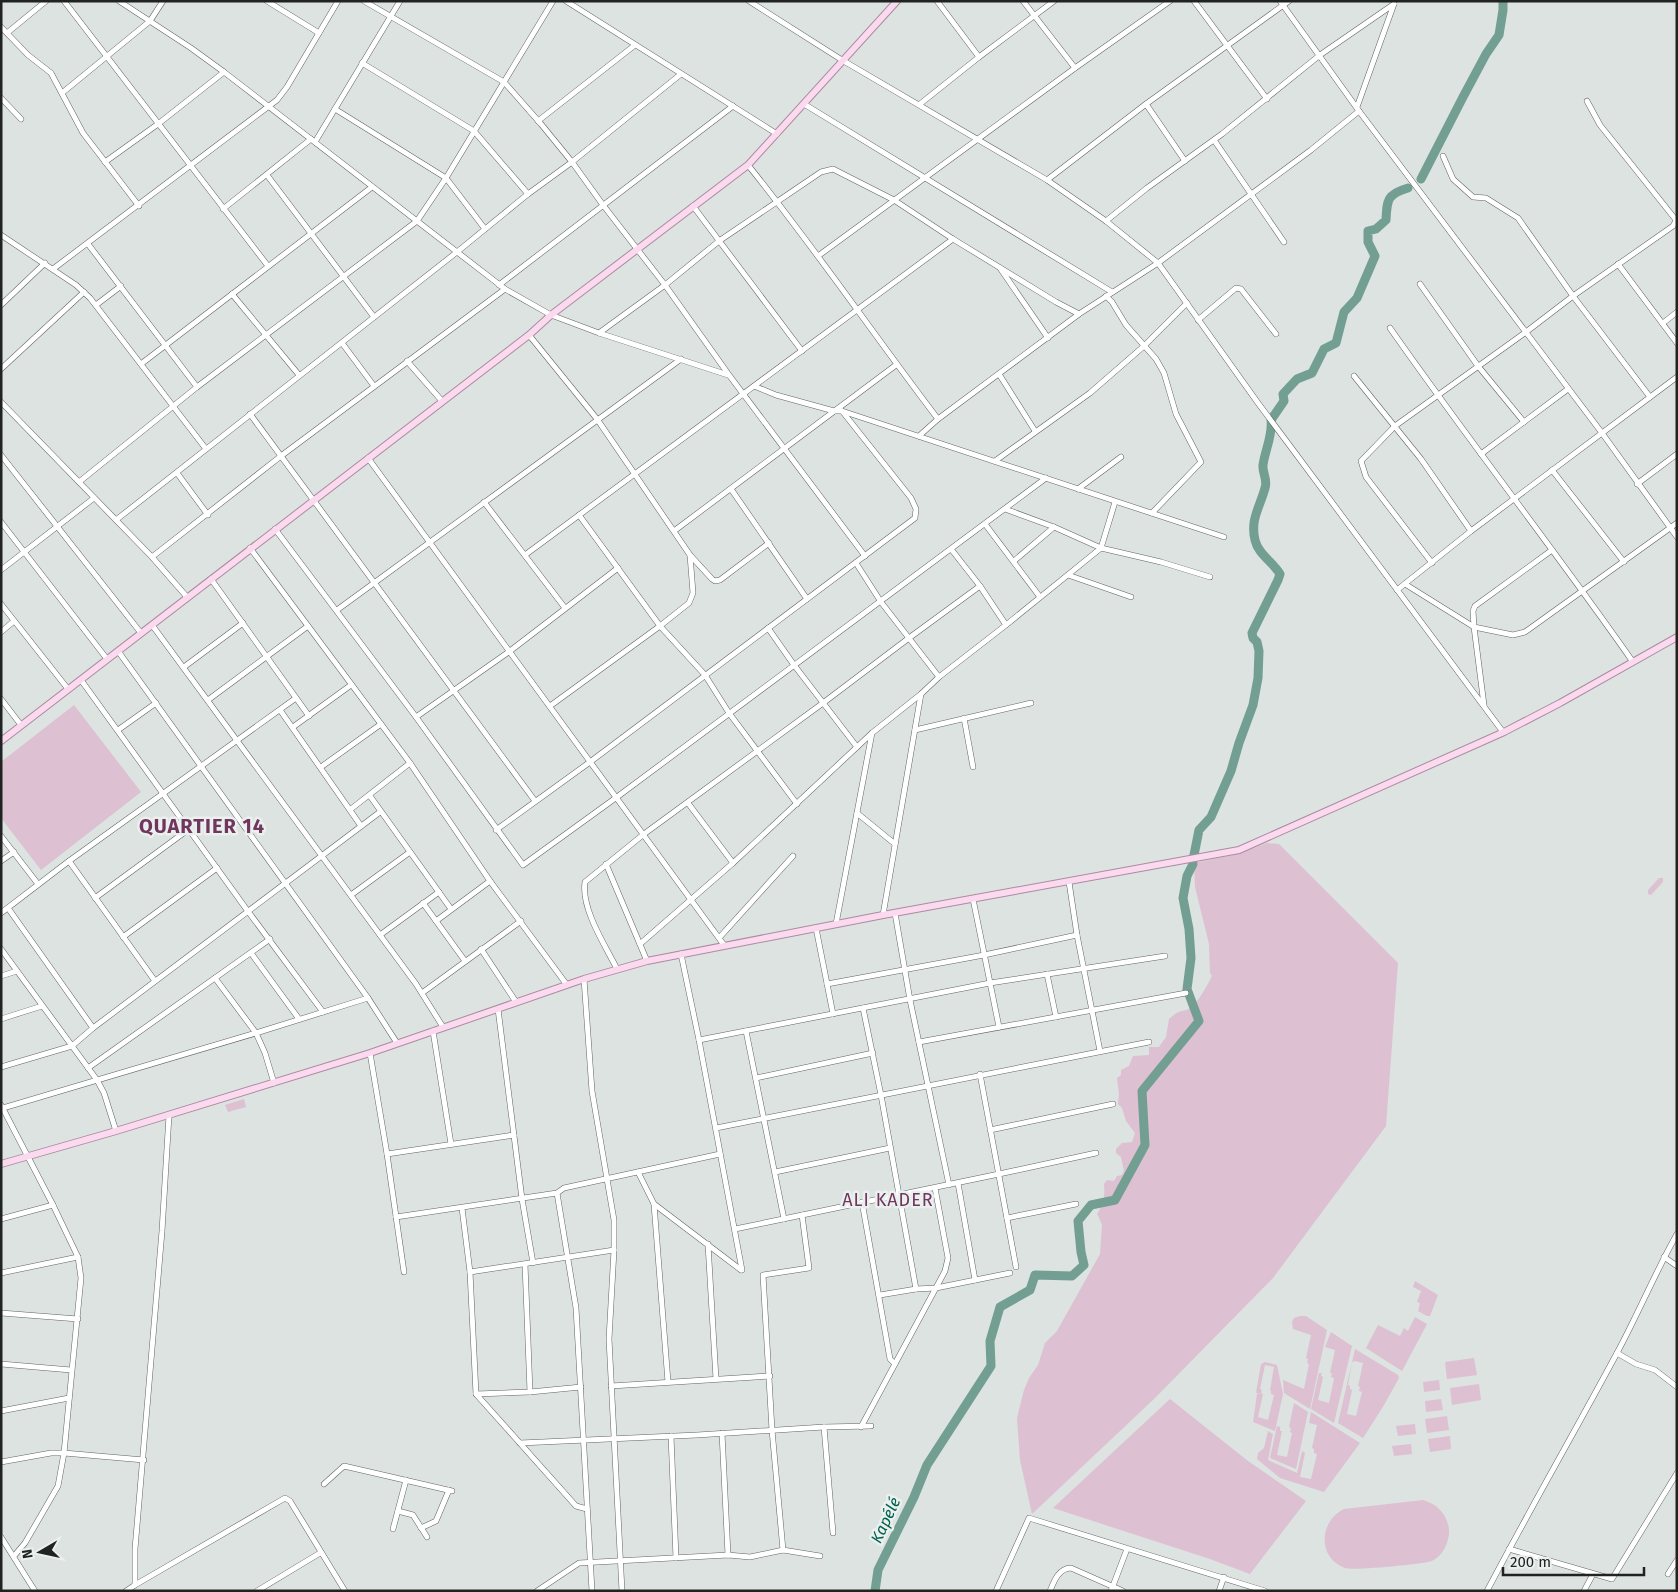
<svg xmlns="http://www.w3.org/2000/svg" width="1678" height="1592" viewBox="0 0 1678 1592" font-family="'Fira Sans',sans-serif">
<rect width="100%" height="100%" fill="#dce3e0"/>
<g fill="#ddc0d2" fill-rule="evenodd">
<polygon points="74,705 141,792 41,870 1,818 1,762"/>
<path d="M1267,843L1279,844L1398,963L1386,1126L1273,1278L1154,1399L1032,1514L1020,1460L1017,1418L1024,1390L1029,1378L1038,1365L1045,1343L1057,1331L1100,1254L1102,1225L1097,1213H1098C1104,1202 1105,1196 1104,1184L1107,1180L1114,1181L1117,1176L1122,1175L1124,1171L1121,1157L1116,1153V1149L1122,1143L1132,1142L1135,1133L1126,1121L1122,1108L1118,1104L1119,1094L1117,1078L1121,1075V1070L1129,1066L1133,1056L1149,1055V1047H1159L1166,1037L1169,1019C1172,1017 1175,1013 1179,1012C1182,1010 1187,1011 1190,1008C1198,1003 1208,984 1212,976L1210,973L1209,944L1195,887L1194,863L1237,854Z"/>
<polygon points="1659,878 1663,878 1663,882 1651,895 1648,894 1648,890"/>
<polygon points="244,1099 246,1107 228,1112 225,1105"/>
<polygon points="1415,1281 1438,1295 1430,1316 1427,1316 1418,1311 1420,1303 1417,1302 1421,1291 1413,1287"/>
<polygon points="1300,1316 1306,1316 1327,1330 1310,1409 1284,1393 1283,1380 1304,1389 1309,1364 1307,1363 1308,1359 1306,1358 1311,1335 1293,1329 1292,1322 1294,1318"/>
<polygon points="1415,1317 1427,1324 1402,1371 1366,1348 1378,1325 1400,1336 1404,1328 1408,1331"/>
<polygon points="1331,1332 1352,1346 1334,1423 1311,1409 1319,1373 1322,1373 1321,1376 1323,1377 1318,1400 1329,1403 1334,1378 1331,1377 1332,1373 1330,1373 1335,1350 1325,1347"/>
<path d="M1355,1349L1398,1375L1399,1378L1384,1405L1363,1438L1338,1423ZM1355,1361L1363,1363L1358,1386L1360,1387L1359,1391L1362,1392L1356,1416L1347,1414L1352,1390L1350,1389V1386L1348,1385L1352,1362Z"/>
<polygon points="1474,1358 1477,1375 1447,1379 1445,1362"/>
<path d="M1265,1362L1277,1365L1283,1394L1275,1431L1253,1422L1257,1394L1260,1393H1256L1261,1364ZM1265,1365L1274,1367L1270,1390L1271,1391V1394L1274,1395L1268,1420L1258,1417L1263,1394L1261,1393L1262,1390L1260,1389Z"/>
<polygon points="1439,1380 1440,1390 1424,1392 1423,1382"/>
<polygon points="1479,1384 1481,1400 1452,1405 1450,1388"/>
<polygon points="1170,1399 1248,1461 1306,1501 1250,1574 1210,1559 1053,1508"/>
<polygon points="1441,1399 1443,1410 1426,1412 1425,1401"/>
<polygon points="1294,1403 1308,1412 1296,1469 1270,1458 1277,1426 1280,1427 1280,1431 1282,1431 1277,1455 1287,1457 1292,1433 1290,1432 1291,1428 1289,1427"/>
<polygon points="1311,1412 1360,1443 1324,1492 1280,1478 1257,1459 1258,1453 1264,1448 1268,1431 1273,1434 1268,1460 1297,1473 1302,1451 1305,1453 1300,1477 1311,1479 1317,1454 1314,1453 1314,1449 1312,1448 1317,1425 1309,1423"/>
<polygon points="1447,1416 1449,1430 1427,1433 1425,1419"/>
<polygon points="1415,1424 1416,1434 1398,1436 1396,1426"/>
<polygon points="1450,1436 1451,1449 1430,1452 1428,1439"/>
<polygon points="1411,1444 1412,1454 1394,1456 1392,1446"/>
<path d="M1423,1500C1437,1504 1447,1514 1449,1529C1450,1541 1443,1556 1432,1561C1423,1564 1353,1571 1345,1568C1317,1558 1319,1521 1344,1509Z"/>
</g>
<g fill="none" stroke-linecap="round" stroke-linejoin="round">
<g stroke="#729f91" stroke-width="9">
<polyline points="1421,179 1463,97 1486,54 1499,35 1503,10 1503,1"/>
<path d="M1194,855L1199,830L1211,817L1231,771L1239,743L1253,705L1258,678L1259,651L1257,642L1253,638L1252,633L1278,580L1280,574C1273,562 1258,554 1255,540C1250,519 1260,507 1265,488C1268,479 1262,473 1263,465C1265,450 1273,435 1271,420L1284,401L1283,394L1297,379L1312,373L1324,349L1336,343L1344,312L1357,298L1375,256L1368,242V231L1376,229L1386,220C1387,200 1387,194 1408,188"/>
<polyline points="875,1591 878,1570 914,1497 927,1465 991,1366 990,1341 1000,1307 1030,1290 1035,1275 1072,1276 1084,1265 1081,1252 1078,1221 1091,1205 1115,1200 1145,1145 1142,1091 1199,1021 1187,989 1191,958 1189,929 1183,898 1187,876 1193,864"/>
</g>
<g stroke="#5f6563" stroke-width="6">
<g id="minor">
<polyline points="64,1 268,266"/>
<polyline points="119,1 191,48 224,72 505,289 551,315 599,333 728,375"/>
<polyline points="267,1 319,33"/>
<polyline points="364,1 504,82 541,124 572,162 603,205 665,285 729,375 865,556"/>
<polyline points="566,1 777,134"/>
<polyline points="749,1 842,60 1047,180 1106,221 1158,263 1258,403 1503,732"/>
<polyline points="937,1 979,57"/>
<polyline points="1023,1 1075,68"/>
<polyline points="1194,1 1267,99"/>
<polyline points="1280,1 1359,111 1602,433 1677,537"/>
<polyline points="1,27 28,55 51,73 83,133 139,206"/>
<polyline points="7,33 46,1"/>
<polyline points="362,63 474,131 528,194"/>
<polyline points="62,93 150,21 163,1"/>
<polyline points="1,98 21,119"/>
<polyline points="1587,101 1600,125 1676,220"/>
<polyline points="804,104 1112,292"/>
<polyline points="920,104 979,57 1054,1"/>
<polyline points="1146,104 1185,161"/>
<polyline points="1357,107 1394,4"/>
<polyline points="335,109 446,178 485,229"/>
<polyline points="538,121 635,45"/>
<polyline points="1214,140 1284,242"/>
<polyline points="315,142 400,1"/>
<polyline points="1443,156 1453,179 1473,197 1486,198 1518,218 1573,296 1650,397"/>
<polyline points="105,162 158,124 224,72"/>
<path d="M748,165C814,247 874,335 938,419"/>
<polyline points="267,175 374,317"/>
<polyline points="1047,180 1146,104 1289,1"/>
<polyline points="693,206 802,351"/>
<polyline points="223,209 311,139"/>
<polyline points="1106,221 1147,188 1222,134 1320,55 1394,4"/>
<polyline points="1,235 76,285 90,298 206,449"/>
<polyline points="88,244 197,387"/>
<polyline points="818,256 1075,68 1170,1"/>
<polyline points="1618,264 1677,343"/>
<polyline points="1000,268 1048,338"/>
<polyline points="53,269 277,100 287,87 338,1"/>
<polyline points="1420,284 1478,366 1524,422"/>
<polyline points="499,285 733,106"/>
<polyline points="232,294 299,375"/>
<polyline points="1106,296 1112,302 1126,325 1156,359 1164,373 1176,414 1201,462 1152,513"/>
<polyline points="1,305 45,263"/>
<polyline points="96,305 121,286"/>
<polyline points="1198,320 1236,288 1241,289 1276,334"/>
<polyline points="1663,323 1677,312"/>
<path d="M1390,328C1469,441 1554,549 1633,662"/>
<polyline points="599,333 665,285 719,241 821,172 833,169 894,200 953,239 1056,302 1079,314"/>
<polyline points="529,335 597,419 690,555 712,579 715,581 720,580 769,543"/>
<polyline points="342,343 374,386"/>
<polyline points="407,361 442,401"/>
<polyline points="141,364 372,187"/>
<polyline points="1,369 84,292"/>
<polyline points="999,374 1035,431"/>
<polyline points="1354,376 1421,459 1471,531"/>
<polyline points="754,386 776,395 834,411 842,411 1224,537"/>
<polyline points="1,402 152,557 187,597"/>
<polyline points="250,414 535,801"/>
<polyline points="919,436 938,419 1079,314 1158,263 1311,150 1359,111"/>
<polyline points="1481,454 1568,389"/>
<polyline points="1,455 141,633"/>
<polyline points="368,458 724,945"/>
<polyline points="995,461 1090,393 1144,346 1187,303"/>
<polyline points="1552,470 1624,562"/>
<polyline points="177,473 208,515"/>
<polyline points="79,482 197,387 417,221 446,178 553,1"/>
<polyline points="1637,484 1677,454"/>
<polyline points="731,489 807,599"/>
<polyline points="1078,489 1121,457"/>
<polyline points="484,502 565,608"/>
<polyline points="1005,509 1054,527 1101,548 1161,562 1210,577"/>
<polyline points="579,515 660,626 705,675 729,713 797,804"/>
<polyline points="116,520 457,252 528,194 572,162 681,74"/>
<polyline points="1,522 107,659"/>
<polyline points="985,524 1040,597"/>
<polyline points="275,529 416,717 523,865 617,797 1046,478"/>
<polyline points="674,531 896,365"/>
<polyline points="250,548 410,763 490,881 567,985"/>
<polyline points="951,549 980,586 1006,625"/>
<polyline points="1552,550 1475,606 1473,611 1474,627 1513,635 1525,632 1677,523"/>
<polyline points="525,555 953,239"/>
<polyline points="152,557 281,456 505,289"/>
<polyline points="1014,561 1054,527"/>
<polyline points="856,563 881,602 939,677"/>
<polyline points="1432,563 1366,477 1361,461 1395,426 1526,332 1573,296 1673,226 1677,219"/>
<polyline points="1,570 94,498"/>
<polyline points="1068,575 1131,597"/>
<polyline points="211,579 309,716"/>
<polyline points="1405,584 1474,627 1484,705"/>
<polyline points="1397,590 1471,531 1677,377"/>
<polyline points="1,604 68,689"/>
<polyline points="337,610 681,359"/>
<polyline points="152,625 416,984 443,1027"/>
<polyline points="768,628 794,665 857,747"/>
<polyline points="1,632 14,621"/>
<polyline points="118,651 368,998 397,1043"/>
<polyline points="184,667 243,623"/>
<polyline points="81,680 247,910 323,1012"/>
<polyline points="1,699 21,725"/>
<polyline points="208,700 308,626"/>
<polyline points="550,706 660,626 689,603 693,593 690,555"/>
<polyline points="280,710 361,826"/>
<polyline points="416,717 510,651 618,568"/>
<polyline points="964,718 973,767"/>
<polyline points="293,727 351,685"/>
<polyline points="118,730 156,703"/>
<polyline points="915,730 1031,703"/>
<polyline points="321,767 381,724"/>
<polyline points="370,796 451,909"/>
<polyline points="688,803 733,863"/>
<polyline points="351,809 410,763"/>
<polyline points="857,813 895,844"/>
<polyline points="496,830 590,762 915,518 916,509 911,498 842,411"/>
<polyline points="1,836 38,884"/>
<polyline points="1,861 14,852"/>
<polyline points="69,861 155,981"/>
<polyline points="606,864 647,961"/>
<polyline points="1069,882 1077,935 1100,1051"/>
<polyline points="351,895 410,852"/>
<polyline points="95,898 189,829"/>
<polyline points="973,899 999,1027"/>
<polyline points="423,903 465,961"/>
<polyline points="8,908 93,1028"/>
<polyline points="1,913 69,861 296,698"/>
<polyline points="895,913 910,1000 949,1185"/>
<polyline points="883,915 921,694"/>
<polyline points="436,921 490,881"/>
<polyline points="836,924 872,733"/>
<polyline points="816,928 833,1014"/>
<polyline points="380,935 439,892"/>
<polyline points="123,937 217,868"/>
<polyline points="719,938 793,856"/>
<polyline points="640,944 733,863 872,733 921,694 939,677 1006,625 1101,548 1115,502"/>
<polyline points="1,949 97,1080 104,1093 116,1131"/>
<polyline points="481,949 516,1002"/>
<polyline points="251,953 299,1019"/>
<polyline points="681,954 699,1040 742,1270"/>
<path d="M617,969C605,945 581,909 585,882L644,834L823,703L909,638L980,586"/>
<polyline points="1047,974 1056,1017"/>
<polyline points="1,976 17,971"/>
<polyline points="215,978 256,1033 265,1053 274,1083"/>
<polyline points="584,979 592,1091 614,1220 614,1250 609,1339 622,1591"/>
<polyline points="827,984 984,955 1077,935"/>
<polyline points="422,993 521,921"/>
<polyline points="863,1008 881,1095 916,1289"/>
<polyline points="498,1009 522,1199 533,1263"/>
<polyline points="1,1019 42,1006"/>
<polyline points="433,1031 451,1144"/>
<polyline points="746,1031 784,1219"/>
<polyline points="699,1040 990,983 1165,956"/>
<polyline points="919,1042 1186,993"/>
<polyline points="370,1053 387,1154 404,1272"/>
<polyline points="1,1067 72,1046 93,1028 380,812"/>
<polyline points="88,1068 270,939"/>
<polyline points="980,1074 1016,1267"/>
<polyline points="756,1078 873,1053"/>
<polyline points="1,1105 53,1205 78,1257 81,1278 64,1453 58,1486 25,1543 14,1556"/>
<polyline points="3,1108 256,1033 368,998"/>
<polyline points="716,1128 1149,1042"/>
<polyline points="990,1130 1113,1104"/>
<polyline points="387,1154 514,1135"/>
<polyline points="638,1172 654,1204 668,1382"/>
<polyline points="775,1172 890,1148"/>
<polyline points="958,1183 975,1280"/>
<polyline points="557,1193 576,1308 592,1591"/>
<polyline points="862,1202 890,1359 895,1364"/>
<polyline points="654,1204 741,1270"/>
<polyline points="462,1208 470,1272 476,1394 576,1506 587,1509"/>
<polyline points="396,1217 557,1193 564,1188 720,1154"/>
<polyline points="1007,1218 1076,1204"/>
<polyline points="1,1219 53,1205"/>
<polyline points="735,1229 999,1174 1096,1153"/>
<polyline points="708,1244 716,1379"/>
<polyline points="1664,1257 1677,1266"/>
<polyline points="525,1264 530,1392"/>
<polyline points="470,1272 614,1250"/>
<polyline points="1,1273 78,1257"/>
<polyline points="880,1295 916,1289 936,1288 1010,1273"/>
<polyline points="1,1313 78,1319"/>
<polyline points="1617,1353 1636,1364 1655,1370 1677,1387"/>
<polyline points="1,1364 71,1370"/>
<polyline points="611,1386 770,1376"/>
<polyline points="476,1394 530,1392 581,1387"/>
<polyline points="1,1411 69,1398"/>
<polyline points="824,1427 833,1533"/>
<polyline points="861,1427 945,1271 948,1258 935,1188"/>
<polyline points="722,1433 728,1555"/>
<polyline points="671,1436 676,1558"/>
<polyline points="520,1443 697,1435 824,1427 871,1426"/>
<polyline points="1,1462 51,1453 64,1453 144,1460"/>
<polyline points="324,1484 344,1466 452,1491"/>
<polyline points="398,1511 413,1515 427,1537"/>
<polyline points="421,1528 436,1521 449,1490"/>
<polyline points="393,1529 406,1480"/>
<polyline points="1,1537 35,1591"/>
<polyline points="1509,1549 1612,1579 1677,1473"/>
<polyline points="783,1550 772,1430 763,1275 809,1268 802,1215"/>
<polyline points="1668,1574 1677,1560"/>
<polyline points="135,1585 285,1498 290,1501 345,1591"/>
<polyline points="126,1591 135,1585 135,1549 162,1231 169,1115"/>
<polyline points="257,1591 320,1553"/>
<polyline points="537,1591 579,1563 728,1555 750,1557 783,1550 820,1556"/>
<polyline points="996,1591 1029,1518 1265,1591"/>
<path d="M1050,1591C1054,1581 1059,1568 1071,1568L1123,1591"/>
<polyline points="1111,1591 1127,1549"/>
<polyline points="1219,1591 1224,1577"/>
<path d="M1487,1591C1529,1511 1574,1433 1617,1353C1638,1314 1655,1273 1677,1234"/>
<polyline points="1584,1591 1593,1574"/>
</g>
</g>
<g stroke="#ad8aa0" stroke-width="8">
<g id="major">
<polyline points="1,741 529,335 551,315 748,165 897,1"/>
<polyline points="1,1164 116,1131 370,1053 584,979 647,961 883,915 1239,850 1504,732 1560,703 1677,637"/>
</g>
</g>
<use href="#minor" stroke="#fff" stroke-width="5"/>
<use href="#major" stroke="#fbdaef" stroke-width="6"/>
</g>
<g text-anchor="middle" stroke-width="5" stroke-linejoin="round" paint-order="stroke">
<g font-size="16" font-style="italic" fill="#005f4c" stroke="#e9f0ed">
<text transform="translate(885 1520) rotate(-65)" y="6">Kapélé</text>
</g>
<g font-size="18" letter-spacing="1" fill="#71355e" stroke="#e9f0ed">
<text x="888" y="1206">ALI KADER</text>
</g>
<g font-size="20" font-weight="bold" letter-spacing="1" fill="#71355e" stroke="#e9f0ed">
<text x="202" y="833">QUARTIER 14</text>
</g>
</g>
<rect width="1678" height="1592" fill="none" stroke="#212322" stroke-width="5"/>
<g transform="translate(40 1552) rotate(261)" stroke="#e9f0ed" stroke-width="4" paint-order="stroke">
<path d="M0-4L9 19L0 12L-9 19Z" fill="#212322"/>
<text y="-8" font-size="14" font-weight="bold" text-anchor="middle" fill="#212322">N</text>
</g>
<path d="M1503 1567v8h141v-8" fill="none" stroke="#212322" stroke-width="2.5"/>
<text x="1510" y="1567" font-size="15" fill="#212322" stroke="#e9f0ed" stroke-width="4" paint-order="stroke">200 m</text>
</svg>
